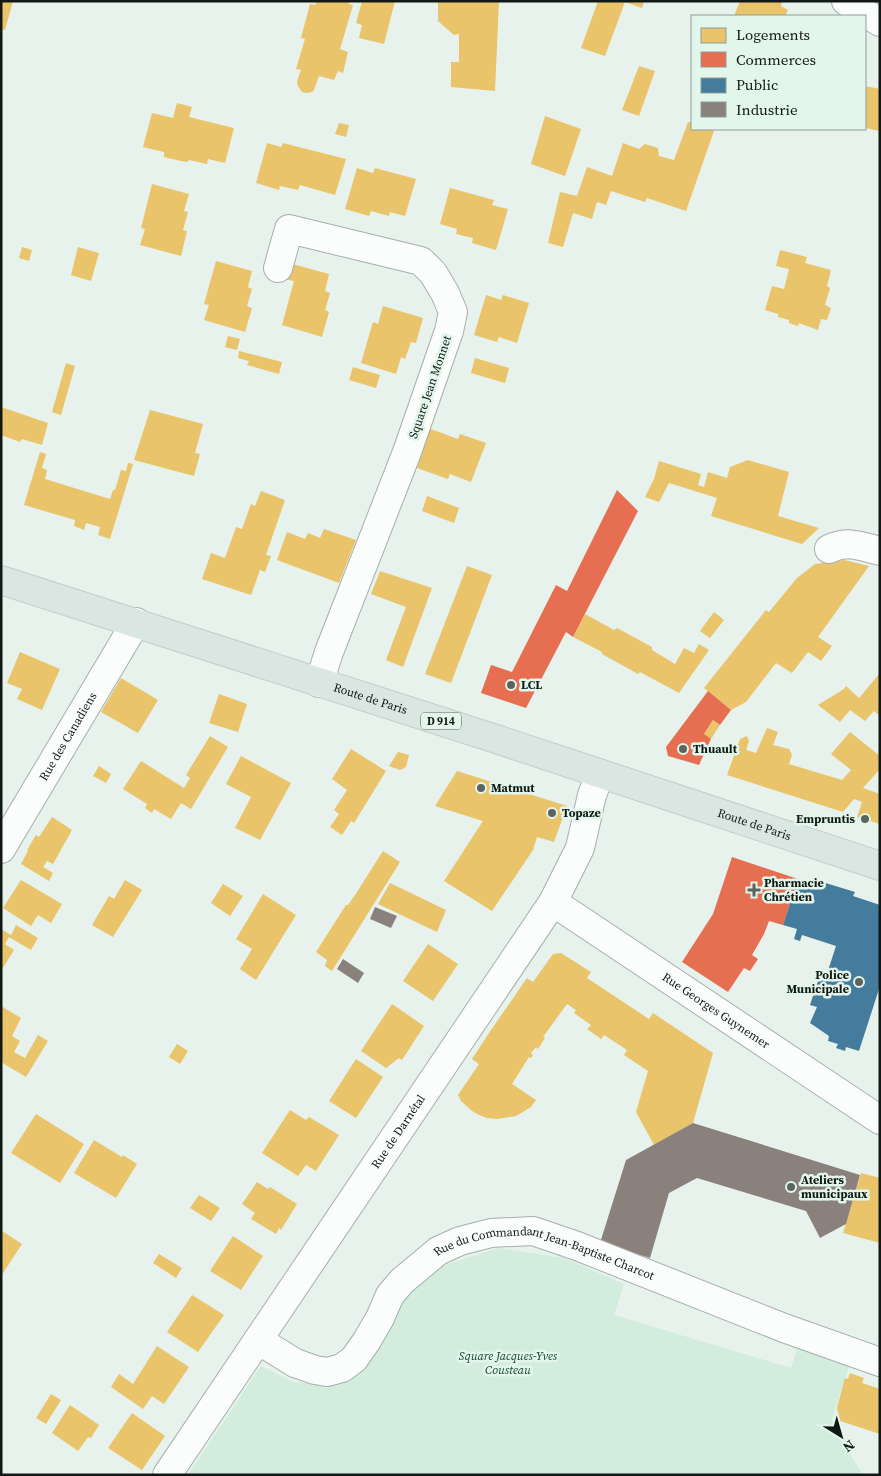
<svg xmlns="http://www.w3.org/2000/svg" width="881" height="1476" font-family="'Source Serif 4',serif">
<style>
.green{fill:#d2ecde}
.homes{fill:#e9c46a}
.shops{fill:#e76f51}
.public{fill:#457b9d}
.industry{fill:#8a817c}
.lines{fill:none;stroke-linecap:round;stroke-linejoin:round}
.street-casing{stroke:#a7afab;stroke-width:30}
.primary-casing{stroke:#c7ccc9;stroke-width:30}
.street{stroke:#fbfdfc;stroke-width:28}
.primary{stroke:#dae6e1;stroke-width:28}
.poi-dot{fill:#5c6460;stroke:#e3f6ec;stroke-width:2}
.labels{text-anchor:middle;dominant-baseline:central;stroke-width:5;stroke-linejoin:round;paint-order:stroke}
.shield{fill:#e3f6ec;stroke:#505b56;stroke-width:1}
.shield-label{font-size:11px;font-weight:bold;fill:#111815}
.street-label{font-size:12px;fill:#111815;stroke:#e3f6ec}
.poi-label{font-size:12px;font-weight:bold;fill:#111815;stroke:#e3f6ec;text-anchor:start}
.park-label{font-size:12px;font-style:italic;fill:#123f2d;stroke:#e3f6ec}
</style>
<rect width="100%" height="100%" fill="#e7f2ec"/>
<polygon class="green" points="498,1248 564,1258 624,1284 614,1315 791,1368 798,1346 850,1363 831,1423 863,1475 188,1475 261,1366 293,1382 326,1384 430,1270"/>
<g class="homes">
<polygon points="1,1 13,1 5,30 1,29"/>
<polygon points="317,1 349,1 349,4 353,5 340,49 348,52 343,73 338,71 334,80 319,76 314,90 312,92 306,93 302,92 298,86 297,81 301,70 296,69 305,39 301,38 310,4 315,5"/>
<polygon points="362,1 395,1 384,44 359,38 362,25 356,23"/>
<polygon points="438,1 499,1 495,91 451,87 451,62 459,62 459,34 454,35 438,21"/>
<polygon points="598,1 644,1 642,8 625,2 605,56 581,48"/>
<polygon points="740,1 782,1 781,6 788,10 785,16 734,16"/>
<polygon points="639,66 655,71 639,116 622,110"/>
<polygon points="865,86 880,89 880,131 865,128"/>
<polygon points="177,103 192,107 189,117 234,128 225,163 208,159 207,164 189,160 187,162 181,161 164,157 164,152 143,147 152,113 173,118"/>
<polygon points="545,116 581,129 565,176 531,164"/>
<polygon points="688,122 692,123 692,129 708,129 714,131 686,211 647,198 645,202 611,191 606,205 597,202 592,219 573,213 563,247 548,243 560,192 577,196 587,167 612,176 623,143 639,149 645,144 658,148 659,156 674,160"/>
<polygon points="339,123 349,125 346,137 335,134"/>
<polygon points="267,143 281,147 283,143 346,159 335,195 300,185 298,190 280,186 279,190 256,183"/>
<polygon points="357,168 373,173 375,168 416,179 405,216 390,212 389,216 371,211 369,216 345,209"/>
<polygon points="152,184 189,194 184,211 188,212 183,230 187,231 181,256 140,245 145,229 141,228"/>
<polygon points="450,188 494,200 492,205 508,209 496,250 472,243 473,238 456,234 457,229 440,224"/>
<polygon points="22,247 32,250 29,261 19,258"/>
<polygon points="78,247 99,253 91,281 71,275"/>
<polygon points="780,250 807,257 805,263 831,270 827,286 830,288 825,305 831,308 827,320 821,319 818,330 799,323 798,326 789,323 789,320 778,317 778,314 765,310 772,286 784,289 789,269 776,266"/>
<polygon points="216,261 252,271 248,287 252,289 247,306 252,308 245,332 204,320 209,305 204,304"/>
<polygon points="289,263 329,274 325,291 330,293 325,310 329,312 322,337 282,325 294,281 284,279"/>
<polygon points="486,295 501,300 503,295 529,303 517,343 499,337 497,342 474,335"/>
<polygon points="383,306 423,318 416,343 411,342 405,359 401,357 396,374 361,363 373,322 378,324"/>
<polygon points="228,336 240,339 237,350 225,347"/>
<polygon points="239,351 282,362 279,374 247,365 249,361 238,358"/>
<polygon points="475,358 509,368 505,383 471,373"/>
<polygon points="66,363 75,366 61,415 52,412"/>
<polygon points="353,367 380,375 376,388 349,380"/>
<polygon points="1,407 48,423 42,445 22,439 20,442 1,435"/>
<polygon points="150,410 203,424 195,453 200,454 194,476 134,460"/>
<polygon points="428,428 458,439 460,434 486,443 471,482 450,474 448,479 414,467"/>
<polygon points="40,452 46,454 42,468 47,470 45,479 110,499 113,490 115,490 121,470 126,471 128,463 133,464 110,539 98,535 100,527 86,523 84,530 74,526 75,520 24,505"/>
<polygon points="748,460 789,472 778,516 819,528 802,544 711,516 717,498 669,483 659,502 645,497 654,479 659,461 701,474 698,485 704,487 708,472 727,478 730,467"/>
<polygon points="261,491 285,500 266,555 271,556 265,572 260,570 251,595 202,579 211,553 225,558 236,527 242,529 251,504 255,506"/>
<polygon points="427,496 459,508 454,523 422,511"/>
<polygon points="324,529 356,540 339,583 277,560 287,532 305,539 308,533 320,538"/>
<polygon points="844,560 869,566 818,637 832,646 821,661 808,652 792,673 776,663 746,702 731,710 704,688 766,610 769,612 797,578 815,564"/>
<polygon points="467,566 492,575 451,683 425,674"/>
<polygon points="380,571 432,588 403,667 386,660 406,607 371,594"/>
<polygon points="714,612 724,620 710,638 700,631"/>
<polygon points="585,614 614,630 617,628 652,647 652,650 675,664 684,648 694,653 699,644 709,650 679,693 640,672 638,674 602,654 602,652 573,637"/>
<polygon points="20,652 60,669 42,710 17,699 22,689 7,683"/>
<polygon points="880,673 880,716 874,711 865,721 850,710 840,722 818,705 844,689 846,686 859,698"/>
<polygon points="121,678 158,700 138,733 101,712"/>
<polygon points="219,694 247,704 238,732 209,723"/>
<polygon points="713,720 720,725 711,739 704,734"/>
<polygon points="767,728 778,732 773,745 789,749 792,755 789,764 842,780 851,770 831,754 850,732 880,756 880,769 863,788 880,794 880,824 857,817 862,802 854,799 843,812 727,775 740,739 747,736 749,741 746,750 756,753"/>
<polygon points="210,736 228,747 191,809 181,803 171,819 154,809 152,813 145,808 147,804 123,789 141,761 184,788 190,778 186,775"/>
<polygon points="351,749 386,771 354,823 351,821 342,835 330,827 339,814 334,810 347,790 332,779"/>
<polygon points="398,752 409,755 406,767 400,770 389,766"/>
<polygon points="241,756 291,783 260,840 235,828 251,797 226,784"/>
<polygon points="99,766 111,774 106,783 93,776"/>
<polygon points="457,771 567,806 554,842 537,837 533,850 492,911 444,881 483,821 435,806"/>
<polygon points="52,817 72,830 53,864 47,861 43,867 53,873 49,881 21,864 28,851 27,850 36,835 39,837"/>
<polygon points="383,851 400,862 332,971 325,966 327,960 316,952 346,905 348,905 355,895"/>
<polygon points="21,880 62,904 51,923 38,915 31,926 3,908"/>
<polygon points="125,880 142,890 113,937 92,925 109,896 114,899"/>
<polygon points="390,883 446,910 437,932 378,904"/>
<polygon points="223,884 243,896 230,916 211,903"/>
<polygon points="263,894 296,915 256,980 240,969 252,949 236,939"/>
<polygon points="16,925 38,938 31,950 9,937 5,944 14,950 1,971 1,929 11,935"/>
<polygon points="428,944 458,964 433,1001 403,981"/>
<polygon points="561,953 591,972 587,978 649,1019 653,1013 713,1053 693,1123 654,1145 636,1112 648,1071 624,1055 627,1050 604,1035 601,1039 587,1029 591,1025 574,1013 576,1010 567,1004 543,1037 545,1038 538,1049 536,1047 531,1053 533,1055 531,1058 529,1057 512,1084 536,1100 531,1107 516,1116 497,1119 487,1118 479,1115 472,1111 461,1101 458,1095 479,1064 472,1059 491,1030 527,978 533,982 553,954"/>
<polygon points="392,1004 424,1026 402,1060 399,1058 386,1068 361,1051"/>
<polygon points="1,1006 21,1018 12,1036 20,1041 14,1052 25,1058 38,1035 48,1041 26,1077 1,1062"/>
<polygon points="177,1044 188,1051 180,1064 169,1057"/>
<polygon points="356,1059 383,1077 356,1118 329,1101"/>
<polygon points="290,1110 306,1120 309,1117 339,1135 316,1171 306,1165 298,1176 262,1153"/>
<polygon points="36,1114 84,1144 60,1183 11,1153"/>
<polygon points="94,1140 122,1157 123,1155 137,1164 116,1198 74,1173"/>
<polygon points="861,1173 880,1178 880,1243 843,1233"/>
<polygon points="257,1182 268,1189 270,1187 297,1204 281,1230 279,1228 276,1234 251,1219 255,1213 242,1204"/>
<polygon points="199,1195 220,1208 211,1221 190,1208"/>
<polygon points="2,1231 22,1244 1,1276 1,1232"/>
<polygon points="233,1236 263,1256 241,1290 210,1271"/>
<polygon points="159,1254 182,1268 176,1278 153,1263"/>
<polygon points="192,1295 224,1315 198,1352 167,1332"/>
<polygon points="157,1346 189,1367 164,1404 152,1396 143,1409 111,1387 119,1374 133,1384"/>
<polygon points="850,1373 864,1378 862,1383 880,1389 880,1434 834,1419 845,1378 848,1379"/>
<polygon points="51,1394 61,1400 46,1424 36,1418"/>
<polygon points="70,1405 99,1425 91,1438 88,1437 78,1451 52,1433"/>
<polygon points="132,1413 165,1436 142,1470 108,1448"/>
</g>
<g class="shops">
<polygon points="617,490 638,511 573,637 566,632 526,708 481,693 491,665 512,672 556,585 567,591"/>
<polygon points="708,691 731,710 720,725 713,720 704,734 711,739 699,765 668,756 666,747"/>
<polygon points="732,857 798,879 783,925 769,921 764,934 752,955 758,959 750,971 744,968 728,992 682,962 713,914"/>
</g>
<polygon class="public" points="798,879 818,885 819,881 855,892 853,896 880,905 880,986 859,1051 846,1047 845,1051 836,1048 838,1044 828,1041 829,1036 810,1023 817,1007 810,1005 819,978 825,980 836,946 802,935 800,941 794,939 797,929 783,925"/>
<g class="industry">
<polygon points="375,907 397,916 391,928 370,919"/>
<polygon points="343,959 364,973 358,983 337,969"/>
<polygon points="693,1123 860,1175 846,1224 820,1238 806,1211 697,1178 669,1193 650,1258 600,1243 626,1160"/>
</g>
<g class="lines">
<defs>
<g id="street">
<polyline points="846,1 880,22"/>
<polyline points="278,268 289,229 421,261 433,273 445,293 453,312 449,331 407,452 329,652 319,683"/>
<path d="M829,549C849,540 860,546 880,551"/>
<path id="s1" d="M1,849L136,622"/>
<path id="s2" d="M553,902L880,1120"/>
<path id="s3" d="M258,1340L295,1363L315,1370L327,1372L342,1368L354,1359L366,1342L380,1318L390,1295L402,1281L438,1251L460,1241L491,1233L533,1231L577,1246L784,1328L880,1362"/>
<path id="s4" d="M167,1475L553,902L580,848L592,795L600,774"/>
</g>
<g id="primary">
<path id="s5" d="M1,580L490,737L880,866"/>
</g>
</defs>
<use href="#street" class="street-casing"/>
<use href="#primary" class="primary-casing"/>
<use href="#street" class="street"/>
<use href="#primary" class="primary"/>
</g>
<g class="poi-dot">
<circle cx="511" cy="685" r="5"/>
<circle cx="683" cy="749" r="5"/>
<circle cx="481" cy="788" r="5"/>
<circle cx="552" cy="813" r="5"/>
<circle cx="865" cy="819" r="5"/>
<path d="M751.5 882.5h5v5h5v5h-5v5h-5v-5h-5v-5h5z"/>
<circle cx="859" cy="982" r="5"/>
<circle cx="791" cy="1187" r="5"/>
</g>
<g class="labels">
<rect class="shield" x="421" y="712.5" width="40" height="17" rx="4"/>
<g class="shield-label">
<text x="441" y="721">D 914</text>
</g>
<g class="street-label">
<text transform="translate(430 387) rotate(-71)">Square Jean Monnet</text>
<text stroke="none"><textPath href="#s5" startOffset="388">Route de Paris</textPath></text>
<text stroke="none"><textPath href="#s1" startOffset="131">Rue des Canadiens</textPath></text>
<text stroke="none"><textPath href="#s5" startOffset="792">Route de Paris</textPath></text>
<text stroke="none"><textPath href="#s2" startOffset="196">Rue Georges Guynemer</textPath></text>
<text stroke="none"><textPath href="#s4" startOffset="414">Rue de Darnétal</textPath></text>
<text stroke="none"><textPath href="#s3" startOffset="358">Rue du Commandant Jean-Baptiste Charcot</textPath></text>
</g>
<g class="poi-label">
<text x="521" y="685">LCL</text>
<text x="693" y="749">Thuault</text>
<text x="491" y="788">Matmut</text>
<text x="562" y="813">Topaze</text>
<text x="855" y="819" text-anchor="end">Empruntis</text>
<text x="764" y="883">Pharmacie<tspan x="764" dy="14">Chrétien</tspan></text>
<text x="849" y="975" text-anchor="end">Police<tspan x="849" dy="14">Municipale</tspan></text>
<text x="801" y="1180">Ateliers<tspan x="801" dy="14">municipaux</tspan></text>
</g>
<g class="park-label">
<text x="508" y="1356">Square Jacques-Yves<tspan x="508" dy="14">Cousteau</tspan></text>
</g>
</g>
<rect width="881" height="1476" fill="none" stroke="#111815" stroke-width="5"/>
<rect x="691" y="15" width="175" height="115" fill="#e3f6ec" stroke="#8f9d96"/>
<rect x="701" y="28" width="25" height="15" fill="#e9c46a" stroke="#8f9d96"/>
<text x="736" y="40" font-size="15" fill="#111815">Logements</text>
<rect x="701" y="52" width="25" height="15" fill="#e76f51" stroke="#8f9d96"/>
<text x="736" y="65" font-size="15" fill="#111815">Commerces</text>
<rect x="701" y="78" width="25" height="15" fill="#457b9d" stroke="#8f9d96"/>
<text x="736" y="90" font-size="15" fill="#111815">Public</text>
<rect x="701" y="102" width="25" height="15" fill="#8a817c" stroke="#8f9d96"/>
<text x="736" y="115" font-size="15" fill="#111815">Industrie</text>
<g transform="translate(841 1436) rotate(143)" stroke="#e3f6ec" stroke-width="4" paint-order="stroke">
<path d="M0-4L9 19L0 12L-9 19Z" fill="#111815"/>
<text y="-8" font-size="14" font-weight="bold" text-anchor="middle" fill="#111815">N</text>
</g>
</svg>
